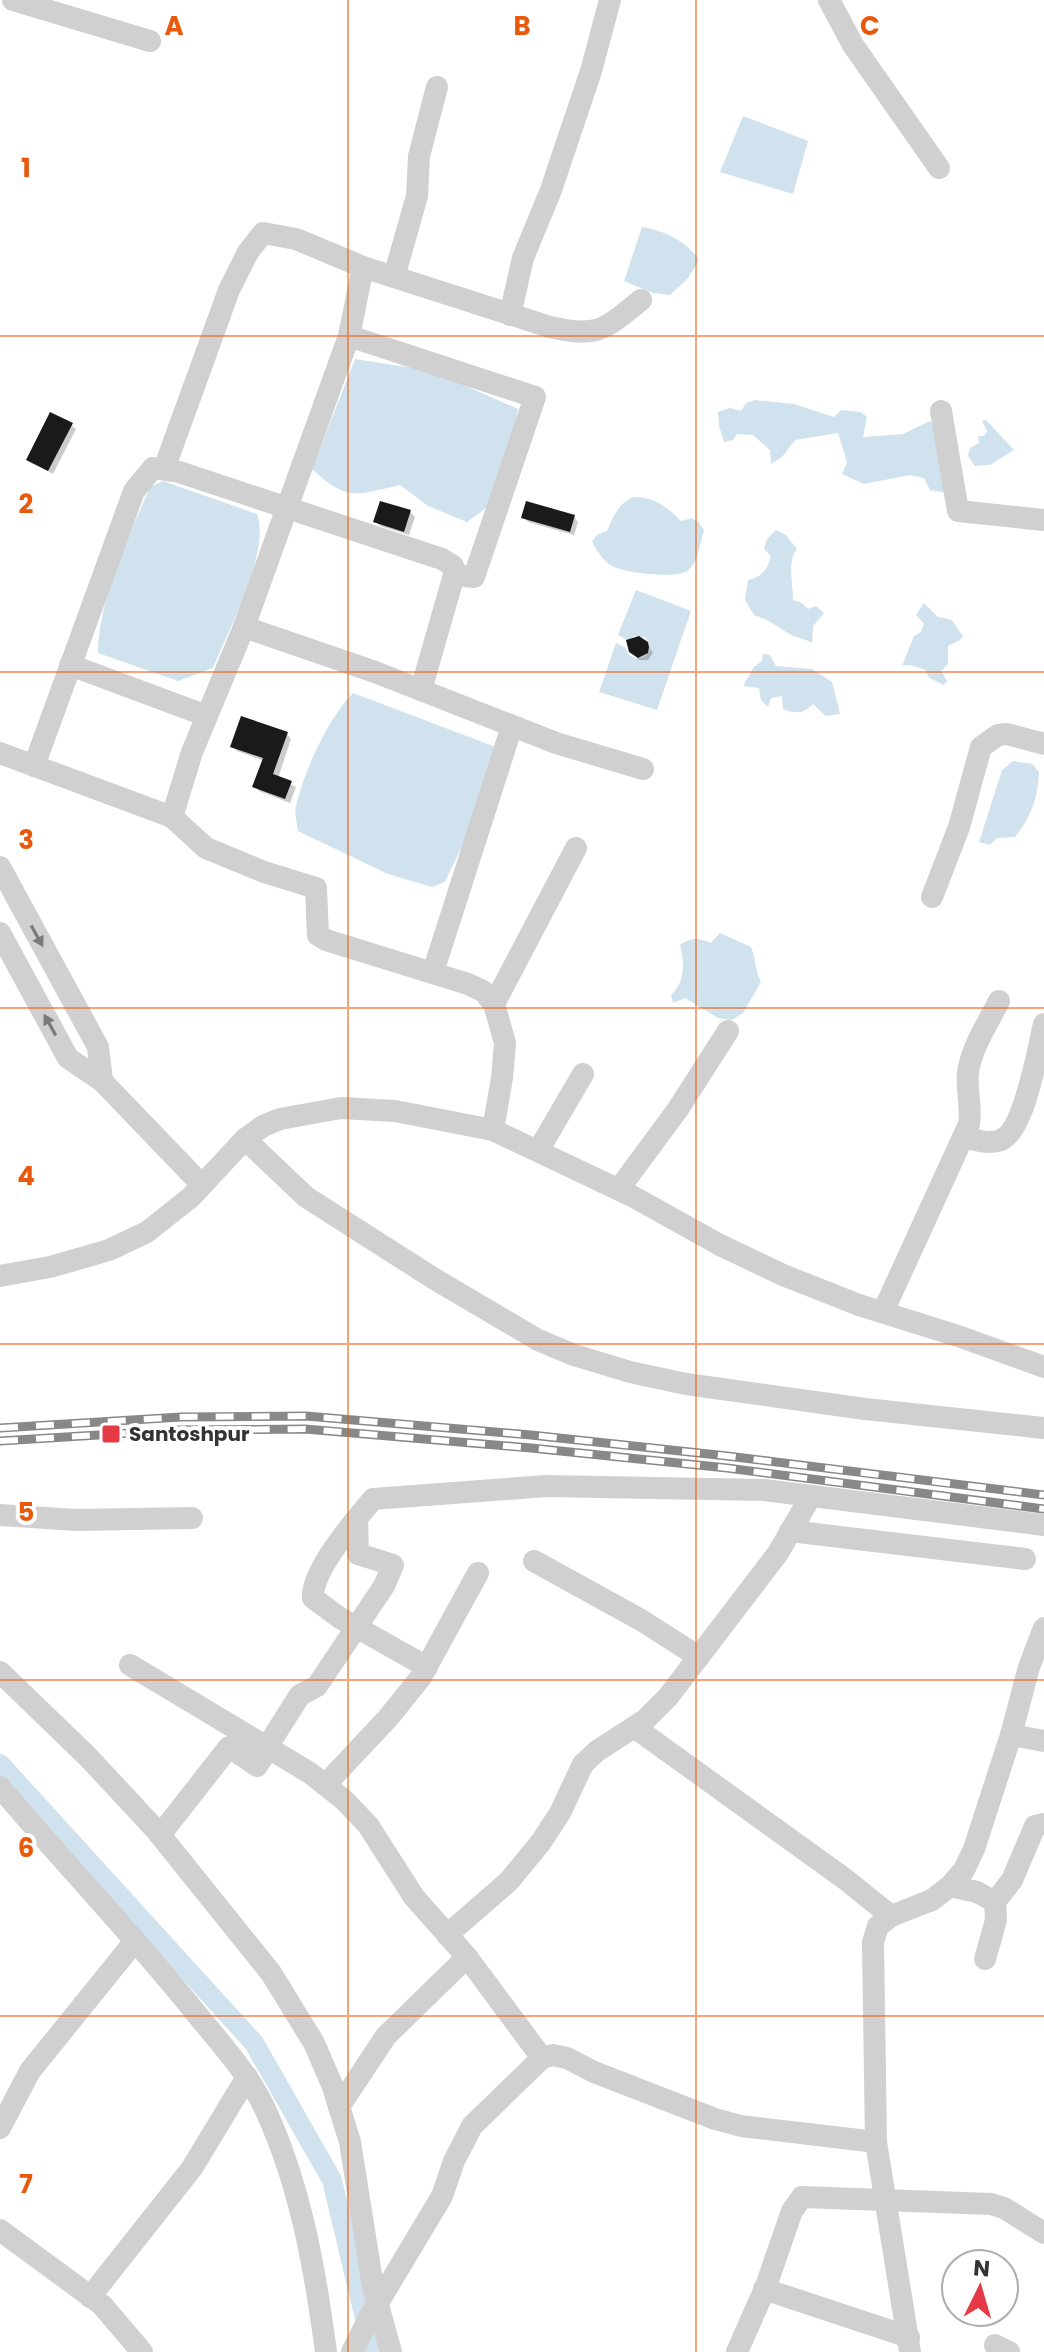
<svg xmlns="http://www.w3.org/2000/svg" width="1044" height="2352" font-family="Poppins,sans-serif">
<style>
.water{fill:#cfe2ee}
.shadow{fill:#0003}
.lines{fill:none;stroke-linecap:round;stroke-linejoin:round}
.canal{stroke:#cfe2ee;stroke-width:20}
.building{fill:#1a1a1a}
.minor{stroke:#d0d0d0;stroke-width:22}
.rail-casing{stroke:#888;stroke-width:9}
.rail{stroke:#fff;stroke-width:6;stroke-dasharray:18;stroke-linecap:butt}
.oneway{fill:#7a7a7a}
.grid{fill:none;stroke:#e8590c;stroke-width:2;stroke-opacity:0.55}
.poi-dot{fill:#e63946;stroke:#fff;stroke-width:3}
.labels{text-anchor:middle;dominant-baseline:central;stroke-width:8;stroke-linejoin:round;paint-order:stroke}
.poi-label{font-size:20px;font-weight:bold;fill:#333;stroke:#fff;text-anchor:start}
.grid-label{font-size:26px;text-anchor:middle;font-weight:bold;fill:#e8590c;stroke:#fff;stroke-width:8;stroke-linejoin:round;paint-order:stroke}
</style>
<rect width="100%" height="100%" fill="#fff"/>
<g class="water">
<polygon points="743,116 808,141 793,194 720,172"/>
<path d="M642,227C665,231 685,240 699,260L688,278L670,295L653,293L624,281Z"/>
<path d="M355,359L432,371L518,409L515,427L490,505L467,522L428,506L400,485C356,495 347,502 312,469Z"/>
<polygon points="755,400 794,404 834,417 841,410 861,412 867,417 863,437 903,434 930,421 943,435 958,495 930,490 924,478 910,475 864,484 842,474 847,462 838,433 795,440 782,457 771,464 770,450 753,435 737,434 733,440 724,442 719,426 718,412 730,408 741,411 746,403"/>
<polygon points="986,420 1014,450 990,465 975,466 968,456 970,448 979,443 978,436 984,436 987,431 982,421"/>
<path d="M163,481L257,514C271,551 228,631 213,668L178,681L98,653C99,597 129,537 150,487Z"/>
<path d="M634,497C655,497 667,507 681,521L692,518L698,522L704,530C700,542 698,564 687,571C677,579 624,573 612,566C602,560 597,551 592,541L598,534L607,531C613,517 619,502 634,497Z"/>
<path d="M776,530L786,535L797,549C787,561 793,584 793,600L802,603L808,609L816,606L824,613L813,626L812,643C804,638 796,638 788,633C774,625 772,621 754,615L745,600L748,580C762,577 767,570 771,556L764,549L767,539Z"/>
<path d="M636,590L691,611L657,710L599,692L616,643L626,648L628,654C636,661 644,660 650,651L648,641L644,637L634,636L629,641L618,635Z"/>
<path d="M924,603L938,617C957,619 952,623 963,636L960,640L948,646V664L941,671L947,681L944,685L929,678L926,670L910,665L902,666L914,636L921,632L924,624L916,615Z"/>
<path d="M763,654L770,655L776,666L812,669L832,682L840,714L826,716L813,704C803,714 796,714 783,709L782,696L771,698L768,707L761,700L759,688L743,686L754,667L762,661Z"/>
<path d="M353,693L493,746L498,754L485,797L445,882L432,887L388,874L298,831C297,823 294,813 296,806C304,772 328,718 353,693Z"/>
<path d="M1013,761L1032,764L1039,772C1038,798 1031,817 1015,837L997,838L990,845L979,842L1002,770Z"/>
<path d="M720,933L751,947C756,959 755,971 761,982L743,1013L732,1020L718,1018L685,998L673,1003L671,995C685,983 685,961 680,945C692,937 698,938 711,943Z"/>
</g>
<g class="shadow">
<polygon points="71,425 76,429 53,474 28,460"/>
<polygon points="410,512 415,517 409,535 380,526 376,521"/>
<polygon points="523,517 574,517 578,522 574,535 528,522"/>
<polygon points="648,645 653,653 648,660 639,660 634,655"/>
<polygon points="287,734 291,739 278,778 296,787 290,803 259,791 255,786 264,761 237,751 232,746"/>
</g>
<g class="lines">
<polyline class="canal" points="0,1764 254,2043 332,2180 373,2352"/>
</g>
<g class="building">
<polygon points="50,412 73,423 48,471 26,460"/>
<polygon points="380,501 411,510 404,532 373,522"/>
<polygon points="526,501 575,515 570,532 521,518"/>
<polygon points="639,636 648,642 649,647 648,653 638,658 629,652 626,640"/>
<polygon points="241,716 288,732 273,774 292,781 285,799 252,787 263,758 230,747"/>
</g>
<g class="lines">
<g class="minor">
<polyline points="13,0 150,41"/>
<polyline points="829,0 853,45 939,168"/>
<polyline points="394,277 417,196 419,156 437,87"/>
<polyline points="510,315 523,258 551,190 591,71 610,0"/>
<polyline points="349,336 535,397 474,577 454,575"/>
<polyline points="941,411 958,511 1044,520"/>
<path d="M164,469L229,290L248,252L263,233L296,239L363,267L550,327C598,338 604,330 641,300"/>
<polyline points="244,627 375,672 556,743 643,769"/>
<polyline points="70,665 207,716"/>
<polyline points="0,753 172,817 206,848 264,872 316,888 318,935 326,940 468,984 483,991 494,1004 505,1043 502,1078 493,1130"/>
<polyline points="34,766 134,491 153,468 179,472 442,559 453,566 454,575 421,690"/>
<polyline points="172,817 192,752 244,627 349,336 363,267"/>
<polyline points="0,867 98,1047 102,1081"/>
<polyline points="932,897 959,827 981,747 998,735 1007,734 1044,744"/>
<polyline points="0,933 68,1058 102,1081 201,1184"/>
<polyline points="433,972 512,726"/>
<polyline points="494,1004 576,848"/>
<path d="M964,1137C976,1140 989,1145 1001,1140C1025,1130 1038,1048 1044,1024"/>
<polyline points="245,1139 306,1197 433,1278 538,1340 574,1355 630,1372 686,1384 865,1409 1044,1428"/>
<polyline points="538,1151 583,1074"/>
<polyline points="619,1189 678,1109 728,1031"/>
<polyline points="0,1276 50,1267 109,1250 147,1232 191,1197 245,1139 263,1126 280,1119 341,1108 395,1111 493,1130 632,1196 720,1245 783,1275 859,1305 958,1336 1044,1367"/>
<path d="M883,1312L969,1124C972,1107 966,1090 968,1073C971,1048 988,1023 999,1001"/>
<polyline points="0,1515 76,1520 192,1518"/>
<polyline points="790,1531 1025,1559"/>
<polyline points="534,1561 641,1620 699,1657"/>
<polyline points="130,1665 310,1773 344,1800 368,1825 414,1897 467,1957 542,2058"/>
<path d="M427,1667L340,1618L313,1598C311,1571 356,1519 373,1499L546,1486L764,1490L1044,1525"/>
<polyline points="0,1672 88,1757 156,1830 271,1973 314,2043 333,2087 350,2142 373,2287 391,2352"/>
<polyline points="634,1727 845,1879 891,1916"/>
<polyline points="1011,1735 1044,1741"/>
<polyline points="267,1747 300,1695 317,1686 384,1586 393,1565 358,1554 357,1518"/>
<polyline points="325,1785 388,1718 421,1677 478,1573"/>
<path d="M0,1787C64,1863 133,1935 195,2012C220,2043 249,2074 266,2111C301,2188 315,2269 326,2352"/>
<polyline points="160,1835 229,1747 257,1766 269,1748"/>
<polyline points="950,1886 977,1892 995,1902 996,1920 985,1959"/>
<polyline points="995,1902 1012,1880 1035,1826 1044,1824"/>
<polyline points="447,1935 509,1881 541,1842 560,1813 583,1764 597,1751 645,1720 668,1697 778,1553 811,1496"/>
<polyline points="339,2107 386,2036 467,1957"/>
<polyline points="0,2128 30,2071 135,1941"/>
<polyline points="0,2230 102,2305 142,2352"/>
<polyline points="764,2289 909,2337"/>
<polyline points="90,2297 192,2168 247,2077"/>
<polyline points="995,2345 1009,2352"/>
<polyline points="352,2352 369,2318 442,2196 454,2161 472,2126 542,2058 553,2055 567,2058 594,2072 715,2119 741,2126 876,2142"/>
<polyline points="737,2352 766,2286 792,2211 802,2197 991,2204 1004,2208 1044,2233"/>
<polyline points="910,2352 876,2142 873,1942 878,1926 891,1916 932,1900 950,1886 964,1870 974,1849 1011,1735 1029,1667 1044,1628"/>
</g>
<defs>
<g id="rail">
<polyline points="0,1428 181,1417 306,1416 531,1435 727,1456 1044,1495"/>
<polyline points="0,1441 180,1430 305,1429 531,1448 727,1468 1044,1509"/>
</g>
</defs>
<use href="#rail" class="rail-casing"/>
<use href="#rail" class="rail"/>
</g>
<defs><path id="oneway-solid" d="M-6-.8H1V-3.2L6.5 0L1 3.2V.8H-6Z" transform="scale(2)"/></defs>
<g class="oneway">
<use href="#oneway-solid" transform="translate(37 936) rotate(61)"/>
<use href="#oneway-solid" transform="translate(50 1025) rotate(-119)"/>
</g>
<path class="grid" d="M348,0V2352M696,0V2352M0,336H1044M0,672H1044M0,1008H1044M0,1344H1044M0,1680H1044M0,2016H1044"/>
<rect class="poi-dot" x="101" y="1424" width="20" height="20" rx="4"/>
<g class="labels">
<g class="poi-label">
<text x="129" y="1434">Santoshpur</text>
</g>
</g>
<g class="grid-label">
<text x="174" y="35">A</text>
<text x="522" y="35">B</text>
<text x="870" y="35">C</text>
<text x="26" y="177">1</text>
<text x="26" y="513">2</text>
<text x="26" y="849">3</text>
<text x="26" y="1185">4</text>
<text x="26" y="1521">5</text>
<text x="26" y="1857">6</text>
<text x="26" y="2193">7</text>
</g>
<g transform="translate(980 2288) rotate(5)"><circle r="38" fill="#ffffff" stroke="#adadad" stroke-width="2"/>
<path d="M0-6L14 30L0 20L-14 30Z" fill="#e63946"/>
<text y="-12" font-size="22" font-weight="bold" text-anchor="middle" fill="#333333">N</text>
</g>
</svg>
